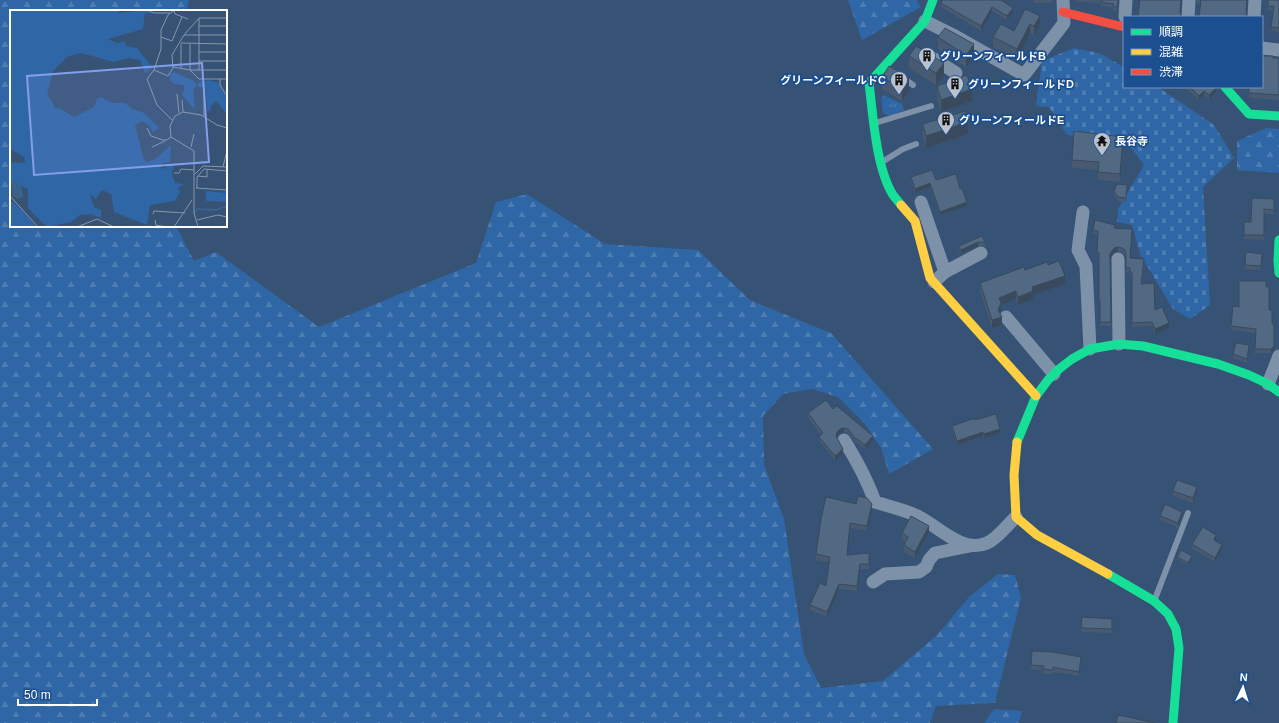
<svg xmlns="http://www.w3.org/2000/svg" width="1279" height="723" font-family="Arial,'Noto Sans JP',sans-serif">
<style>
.forest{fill:url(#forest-firs)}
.cemetery{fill:url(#cemetery-stones)}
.park{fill:url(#park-tufts)}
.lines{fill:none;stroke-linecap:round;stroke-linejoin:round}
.lane{stroke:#7d92a8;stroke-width:6}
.street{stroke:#7d92a8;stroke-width:13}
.fast{stroke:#16e098;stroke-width:9}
.slow{stroke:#ffcf43;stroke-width:9}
.jam{stroke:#f24e42;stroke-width:9}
.wall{fill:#475a72}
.shaded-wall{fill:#394a5c}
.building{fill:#526984;stroke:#394a5c}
.labels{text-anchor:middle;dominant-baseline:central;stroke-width:3.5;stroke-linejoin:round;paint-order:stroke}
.poi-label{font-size:11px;font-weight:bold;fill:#fff;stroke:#1b4f8f;text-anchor:start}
.inset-river{fill:none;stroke:#3b618d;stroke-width:2}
.inset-road{fill:none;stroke:#8697ac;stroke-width:1}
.view{fill:#839eea;fill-opacity:0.15;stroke:#839eea;stroke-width:2}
.inset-edge{fill:none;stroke:#fff;stroke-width:2}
</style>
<defs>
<pattern id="forest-firs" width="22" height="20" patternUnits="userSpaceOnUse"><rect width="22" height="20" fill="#2f66a5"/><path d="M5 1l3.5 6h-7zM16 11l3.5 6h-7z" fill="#4e7db2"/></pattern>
<pattern id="cemetery-stones" width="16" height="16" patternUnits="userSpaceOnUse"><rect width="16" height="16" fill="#2f66a5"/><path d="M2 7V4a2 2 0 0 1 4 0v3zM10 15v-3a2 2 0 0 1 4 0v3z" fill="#4e7db2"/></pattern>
<pattern id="park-tufts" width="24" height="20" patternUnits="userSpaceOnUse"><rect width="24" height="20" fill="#2f66a5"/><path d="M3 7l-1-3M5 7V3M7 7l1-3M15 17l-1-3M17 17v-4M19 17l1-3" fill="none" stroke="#4e7db2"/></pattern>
</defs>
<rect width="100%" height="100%" fill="#365274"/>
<g class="forest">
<polygon points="0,0 189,0 186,11 11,11 11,226 176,226 194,261 216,252 319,327 476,263 496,202 527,194 605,244 698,250 750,300 831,333 933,449 889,474 881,448 865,424 838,397 812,389 783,394 763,416 764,464 784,519 804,654 821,688 883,681 937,635 969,597 998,574 1015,575 1021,598 995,703 936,706 930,723 0,723"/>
<polygon points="848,0 916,0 921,7 862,40"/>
<polygon points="1266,128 1279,129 1279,173 1237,170 1237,141"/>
<polygon points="994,709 1022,711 1019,723 984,723"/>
</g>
<polygon class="cemetery" points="1074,48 1099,53 1124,67 1124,87 1158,87 1214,125 1234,158 1203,187 1210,305 1190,319 1173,309 1140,254 1132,225 1117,222 1118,209 1144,165 1128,144 1067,135 1049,107 1036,106 1042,61"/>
<polygon class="park" points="884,95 902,104 904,110 890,116 883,113 881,98"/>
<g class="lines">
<g class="lane">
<polyline points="903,78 913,85"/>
<polyline points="875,123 931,106"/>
<polyline points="882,162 903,149 916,144"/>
<polyline points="1155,599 1188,513"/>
</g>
<g class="street">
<polyline points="1125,17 1126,0"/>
<polyline points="1188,17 1189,0"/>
<polyline points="1254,17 1255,0"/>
<polyline points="925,21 953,35 1024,75 1064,23 1063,0"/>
<polyline points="1262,48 1279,50"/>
<polyline points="929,56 956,73"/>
<polyline points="921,202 945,272 934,282"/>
<polyline points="1083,212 1078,250 1086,266 1090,349"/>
<polyline points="1118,259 1119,344"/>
<polyline points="945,272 981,253"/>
<polyline points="1006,317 1054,374"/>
<polyline points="1268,384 1279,356"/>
<path d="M844,440C857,461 867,479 875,502C888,506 901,509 913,514C935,522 961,555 987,543C997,539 1008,524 1016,517"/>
<polyline points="873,582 885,574 919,572 926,567 929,560 935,553 970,546"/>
</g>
<g class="fast">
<polyline points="1225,87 1249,114 1279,116"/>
<path d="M901,205C899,202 895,198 893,195C876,168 873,115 869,83L925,21L933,0"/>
<polyline points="1279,240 1278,261 1279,273"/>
<polyline points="1017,442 1036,396 1048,380 1059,369 1072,359 1090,349 1119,344 1143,346 1218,364 1249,375 1268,384 1279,392"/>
<polyline points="1108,574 1154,601 1168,614 1176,629 1179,648 1173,723"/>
</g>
<g class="slow">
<polyline points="901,205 915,221 930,278 1036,396"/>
<polyline points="1017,442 1014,475 1016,517 1037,535 1108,574"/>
</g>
<polyline class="jam" points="1063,12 1124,27"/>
</g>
<g class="wall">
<polygon points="1001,0 1013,12 1007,20 992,11 981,31 941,7 941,3"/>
<rect x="1034" y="0" width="18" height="3"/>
<polygon points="1076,0 1118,0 1117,11 1113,11 1113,8 1101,6 1101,3 1076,2"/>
<polygon points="1196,0 1247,0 1201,4 1197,3"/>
<polygon points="1268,0 1279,0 1279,32 1271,31 1273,11 1268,10"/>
<polygon points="1025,9 1040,26 1034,35 1030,33 1017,59 993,47 993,37 1014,31"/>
<polygon points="938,37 974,56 966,67 938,49"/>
<polygon points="909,56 944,75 936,85 909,68"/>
<polygon points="1273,58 1279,58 1279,100 1249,98 1249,87"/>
<polygon points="882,77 909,90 902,101 882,89"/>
<polygon points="937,86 972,101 941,112 937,98"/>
<polygon points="1185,87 1216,87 1216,92 1209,99 1204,95 1199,100"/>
<polygon points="923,124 968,134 926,148 923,136"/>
<polygon points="1123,145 1120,182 1098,180 1098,170 1072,168 1072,160"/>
<polygon points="911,177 936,180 960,189 967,206 940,215 930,187 915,193 911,181"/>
<polygon points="1127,189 1126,202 1118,201 1114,195 1114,191"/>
<polygon points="1274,199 1274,214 1264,214 1264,240 1244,239 1244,222 1251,222"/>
<polygon points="1115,228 1132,233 1130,258 1144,263 1142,284 1155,310 1169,328 1155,334 1152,326 1132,327 1132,276 1130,276 1130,272 1126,272 1126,259 1125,255 1122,252 1118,251 1114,252 1110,259 1111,326 1100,326 1100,304 1099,304 1099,258 1097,257 1098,235 1093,234 1093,230"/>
<polygon points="982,236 985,242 985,246 978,246 961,254 959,250 959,246"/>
<polygon points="1262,258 1261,270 1245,269 1245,265"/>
<polygon points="1048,265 1065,284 1033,295 1033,299 1018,305 1016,299 1001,305 1000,313 1002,325 992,328 980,291 980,283 1025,270"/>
<polygon points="1266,287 1269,310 1272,324 1274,350 1271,353 1255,353 1255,333 1231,330 1231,326 1239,307"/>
<polygon points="1249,350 1247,363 1233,358 1233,354"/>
<polygon points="833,409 873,440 865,449 856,442 855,443 848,433 844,432 840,433 837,436 837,438 843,454 835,460 819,441 819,437 821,435 808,418 808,413"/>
<polygon points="975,420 1000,433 984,438 983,436 957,445 952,430 952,426"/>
<polygon points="1173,491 1197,491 1193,503 1173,496"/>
<polygon points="856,504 872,509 867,531 850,528 847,555 869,564 869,569 860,569 857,591 839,589 827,617 810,610 810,605 826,586 830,562 816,560 816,554"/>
<polygon points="1160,516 1182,516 1178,528 1160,520"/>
<polygon points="929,532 915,558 904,552 904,545 906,542 902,540 902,533"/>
<polygon points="1216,539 1215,541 1222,549 1215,562 1192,549 1192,544"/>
<polygon points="1177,557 1192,558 1188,565 1177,559"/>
<polygon points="1082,617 1112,619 1112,633 1081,632"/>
<polygon points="1032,651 1081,661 1079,676 1053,672 1053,674 1043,674 1043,670 1031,670"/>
</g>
<g class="shaded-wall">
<polygon points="992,7 992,11 981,31 981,26"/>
<polygon points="1013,8 1013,12 1007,20 1007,16"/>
<polygon points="1040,16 1040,26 1034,35 1034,26"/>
<polygon points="1030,24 1030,33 1017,59 1017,49"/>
<polygon points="974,44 974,56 966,67 966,55"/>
<polygon points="944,63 944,75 936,85 936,73"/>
<polygon points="909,77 909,90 902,101 902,89"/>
<polygon points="1216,88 1216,92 1209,99 1209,95"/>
<polygon points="972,89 972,101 941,112 941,100"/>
<polygon points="1204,91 1204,95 1199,100 1199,96"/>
<polygon points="968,122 968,134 926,148 926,136"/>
<polygon points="1123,137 1123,145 1120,182 1120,174"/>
<polygon points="930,183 930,187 915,193 915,189"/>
<polygon points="967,202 967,206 940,215 940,212"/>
<polygon points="978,242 978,246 961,254 961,250"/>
<polygon points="1118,247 1118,251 1114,252 1110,259 1110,254 1114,248"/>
<polygon points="1065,276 1065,284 1033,295 1033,299 1018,305 1018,297 1032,287"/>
<polygon points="1016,291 1016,299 1001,305 1001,311 998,318 999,298"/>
<polygon points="1002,317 1002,325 992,328 992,320"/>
<polygon points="1169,323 1169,328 1155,334 1155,329"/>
<polygon points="1249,345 1249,350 1247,363 1247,359"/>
<polygon points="1274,346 1274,350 1271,353 1271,349"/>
<polygon points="844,428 844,432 840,433 837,436 836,441 836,436 837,432 840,429"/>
<polygon points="1000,429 1000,433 984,438 984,434"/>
<polygon points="983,432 983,436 957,445 957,441"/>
<polygon points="873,436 873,440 865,449 865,445"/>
<polygon points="843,449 843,454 835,460 835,456"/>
<polygon points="1197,487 1197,491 1193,503 1193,498"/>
<polygon points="872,504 872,509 867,531 867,526"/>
<polygon points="1182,512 1182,516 1178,528 1178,523"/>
<polygon points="850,523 850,528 847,560 847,555"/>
<polygon points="929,526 929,532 915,558 915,552"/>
<polygon points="1216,535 1216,539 1214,544 1214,540"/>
<polygon points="1222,545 1222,549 1215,562 1215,558"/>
<polygon points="1192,556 1192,558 1188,565 1188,563"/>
<polygon points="860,564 860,569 857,591 857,586"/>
<polygon points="839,584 839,589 827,617 827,612"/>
<polygon points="1081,657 1081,661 1079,676 1079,672"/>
</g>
<g class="building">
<polygon points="942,0 1001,0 1013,8 1007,16 992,7 981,26 941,3"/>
<polygon points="1101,0 1118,0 1117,7 1113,7 1114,4 1101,2"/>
<polygon points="1140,0 1181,0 1180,12 1182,17 1144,17 1138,16"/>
<polygon points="1201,0 1247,0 1246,12 1247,17 1199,17"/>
<polygon points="1268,0 1279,0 1279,28 1271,27 1274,6 1268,6"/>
<polygon points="1025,9 1040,16 1034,26 1030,24 1017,49 993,37 1001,24 1014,31"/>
<polygon points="945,28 974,44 966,55 938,37"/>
<polygon points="916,46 944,63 936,73 909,56"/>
<polygon points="1262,56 1273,56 1273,58 1279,58 1279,95 1249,93 1249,87 1262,87"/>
<polygon points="889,66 909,77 902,89 882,77"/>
<polygon points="967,75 972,89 941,100 937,86"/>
<polygon points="1190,87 1216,87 1216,88 1209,95 1204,91 1199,96"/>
<polygon points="965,111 968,122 926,136 923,124"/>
<polygon points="1074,131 1123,137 1120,174 1098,172 1099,162 1072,160"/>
<polygon points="932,170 936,180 956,174 960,189 962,188 967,202 940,212 930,183 915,189 911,177"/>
<polygon points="1117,184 1127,185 1126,198 1118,197 1114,191"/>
<polygon points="1252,198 1274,199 1274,210 1264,209 1264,235 1244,235 1244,222 1251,222"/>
<polygon points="1095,220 1115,225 1114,228 1132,229 1130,258 1144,259 1141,284 1154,283 1155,310 1162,307 1169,323 1155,329 1152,322 1132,323 1132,272 1130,272 1130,268 1126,268 1126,254 1125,250 1122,248 1118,247 1114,248 1110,254 1111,322 1100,322 1100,300 1099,300 1099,253 1097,253 1098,231 1093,230"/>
<polygon points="982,236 985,242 978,242 961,250 959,246"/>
<polygon points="1246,252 1262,254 1261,266 1245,265"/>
<polygon points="1059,261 1065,276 1032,287 1033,291 1018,297 1016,291 999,298 1001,303 998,310 1002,317 992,320 980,283 1024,267 1025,270 1047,262 1048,265"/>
<polygon points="1239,281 1266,281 1266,287 1269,287 1269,310 1272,310 1272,324 1274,324 1274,346 1271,349 1255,349 1256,329 1231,326 1233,306 1239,307"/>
<polygon points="1236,343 1249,345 1247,359 1233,354"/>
<polygon points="826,400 833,409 837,406 873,436 865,445 856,438 855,439 848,429 844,428 840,429 837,432 836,436 843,449 835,456 819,437 823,433 808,413"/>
<polygon points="996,414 1000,429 984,434 983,432 957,441 952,426 975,418 975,420"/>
<polygon points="1177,480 1197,487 1193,498 1173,491"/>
<polygon points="858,496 867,498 872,504 867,526 850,523 847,555 869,553 869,564 860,564 857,586 839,584 827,612 810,605 820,583 826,586 830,557 816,554 821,519 826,497 856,504"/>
<polygon points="1165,504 1182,512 1178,523 1160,516"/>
<polygon points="911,516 929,526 915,552 904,545 908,537 902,533"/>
<polygon points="1203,527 1216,535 1214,540 1222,545 1215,558 1192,544"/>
<polygon points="1181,550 1192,556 1188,563 1177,557"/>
<polygon points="1082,617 1112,619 1112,629 1081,628"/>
<polygon points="1032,651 1052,652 1081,657 1079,672 1053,667 1053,670 1043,669 1044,666 1031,665"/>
<polygon points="1118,715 1155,723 1116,723"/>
</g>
<defs>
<symbol id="building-pin" viewBox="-11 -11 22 30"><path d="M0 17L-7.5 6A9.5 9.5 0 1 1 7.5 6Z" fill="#b9c2ce" stroke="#1b4f8f"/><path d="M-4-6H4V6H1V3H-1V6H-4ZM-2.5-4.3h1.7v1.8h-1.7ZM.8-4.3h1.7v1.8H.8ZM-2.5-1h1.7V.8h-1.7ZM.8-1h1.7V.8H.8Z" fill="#111"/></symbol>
<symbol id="temple-pin" viewBox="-11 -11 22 30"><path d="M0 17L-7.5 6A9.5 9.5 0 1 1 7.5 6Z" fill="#b9c2ce" stroke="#1b4f8f"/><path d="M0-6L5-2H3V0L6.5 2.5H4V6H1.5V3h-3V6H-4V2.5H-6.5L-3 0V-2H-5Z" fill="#111"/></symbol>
</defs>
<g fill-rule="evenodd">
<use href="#building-pin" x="917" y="46" width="20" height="27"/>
<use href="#building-pin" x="889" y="70" width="20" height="27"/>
<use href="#building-pin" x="945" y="74" width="20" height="27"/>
<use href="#building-pin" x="936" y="110" width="20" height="27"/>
<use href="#temple-pin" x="1092" y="131" width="20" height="27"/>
</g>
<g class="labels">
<g class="poi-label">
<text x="940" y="56">グリーンフィールドB</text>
<text x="886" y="80" text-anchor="end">グリーンフィールドC</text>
<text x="968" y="84">グリーンフィールドD</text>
<text x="959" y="120">グリーンフィールドE</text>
<text x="1115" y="141">長谷寺</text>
</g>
</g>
<g transform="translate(10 10)">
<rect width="217" height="217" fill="#365274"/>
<path d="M196,181L217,183V192L196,191Z" fill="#2f66a5"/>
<path d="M0,0H108L109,3L136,0L145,4L135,3L133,19L98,29L107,33L115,31L116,36L127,38L143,58L135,63L130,50L119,48L104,52L71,43L57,47L43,61L37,84L46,99L49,98L64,107L84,97L87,89L91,87L102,93H115L122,99L134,103L149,118L143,122L139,115L132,111L125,115L133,147L136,152L144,150L161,135L160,152L152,153L151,158L153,159L164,153L162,164L165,173L174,174L168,178L170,182L165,191L140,195L137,215L104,202L101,184L92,180L86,189L80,184L84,197L91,200V208L81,204L70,205L61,212L37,217L18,198V179L0,171V152L15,153L14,147L0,139ZM199,70L209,73L217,87V104L206,91L201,96L200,102L197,100L195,77H188V73ZM0,190L12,200L26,217H0Z" fill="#2f66a5"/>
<path d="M164,62L184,71L187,75L183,80L185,96L183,98L172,85L175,77L173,75L164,74L160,70V64Z" fill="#2f66a5"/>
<path d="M1,172H6L12,178L13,187L8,189L3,187Z" fill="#3b618d"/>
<path class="inset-river" d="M185,203L187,199L206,200L217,196"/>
<path class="inset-road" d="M138,0L144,3H160M164,1L165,4L178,9M189,16H217M174,25H217M151,27L162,31L172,7M171,33L217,34M180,34V60L189,69H217M189,42H217M189,51H217M163,57L180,60H217M171,58V34M144,60L158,66L163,58L162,45L174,25L189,8H217M189,60V8M210,69V75L217,86M167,84L169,103M172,90L173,102M194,106V83M162,110L147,95L137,69L144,60L151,39V20L158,5L165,0M137,118L141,126L153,130H157L161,127M142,137L155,131M181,137L184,124M213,157L217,141M164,163H169L171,159L184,160M185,164L193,156L217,157M188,166L197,167V160M186,178L217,180M187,178V167L194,159L217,161M0,186L28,217M143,204L144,201L175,203M145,210L146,215L157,217M187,210L208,205L217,207M67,217L87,209L104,217M164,217L182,190M188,217L184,203V141L161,127L160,116L165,106L173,102L191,105L207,115L217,118"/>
<path class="view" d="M192,53L199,152L24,165L17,66Z"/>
<rect width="217" height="217" class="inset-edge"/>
</g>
<rect x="1123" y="16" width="140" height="72" fill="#1b4f8f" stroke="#7695bc"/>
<rect x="1131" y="29" width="20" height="6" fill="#16e098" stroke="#7695bc"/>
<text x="1159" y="36" font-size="12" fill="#ffffff">順調</text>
<rect x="1131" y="49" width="20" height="6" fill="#ffcf43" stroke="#7695bc"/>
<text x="1159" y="56" font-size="12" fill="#ffffff">混雑</text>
<rect x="1131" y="69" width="20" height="6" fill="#f24e42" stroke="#7695bc"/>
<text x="1159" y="76" font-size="12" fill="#ffffff">渋滞</text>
<g transform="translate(1243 687) rotate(4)" stroke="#1b4f8f" stroke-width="3" paint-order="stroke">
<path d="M0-3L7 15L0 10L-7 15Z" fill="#ffffff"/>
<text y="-6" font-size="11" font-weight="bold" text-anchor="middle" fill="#ffffff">N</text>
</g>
<path d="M18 699v6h79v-6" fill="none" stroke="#ffffff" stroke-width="2"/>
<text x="24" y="699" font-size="12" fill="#ffffff" stroke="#1b4f8f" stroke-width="3" paint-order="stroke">50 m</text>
</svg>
